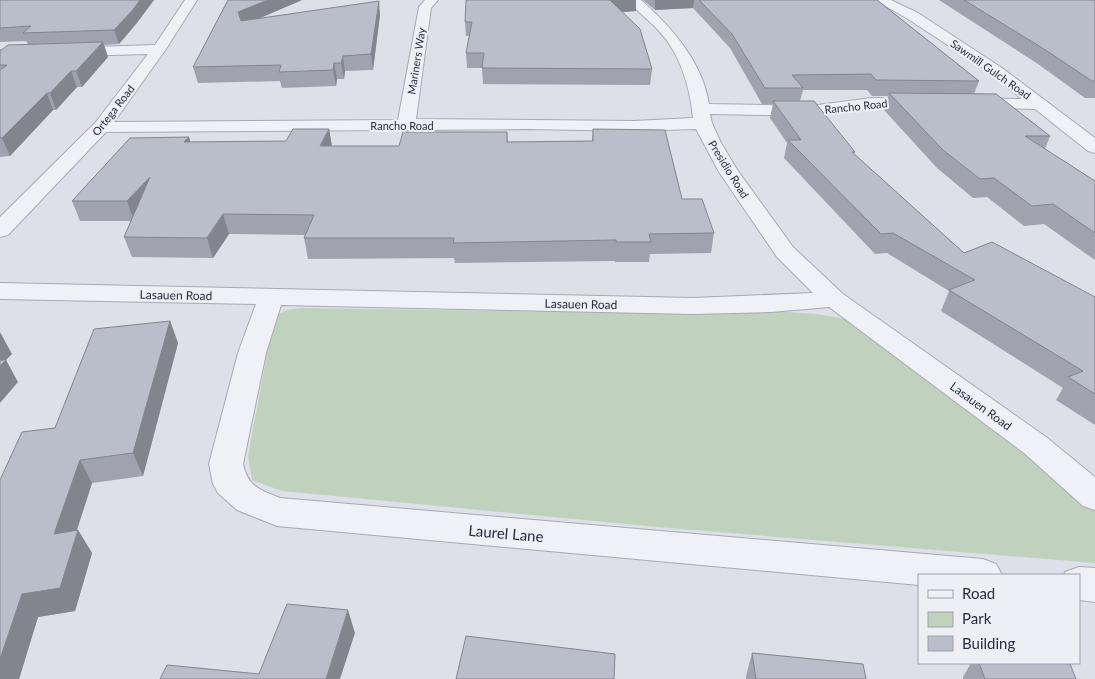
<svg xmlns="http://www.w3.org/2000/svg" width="1095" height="679" font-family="Lato,sans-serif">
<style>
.green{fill:#c0d2be}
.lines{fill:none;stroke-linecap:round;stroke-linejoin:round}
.minor-casing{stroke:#a6aab5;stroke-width:2}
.minor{fill:#f0f1f6;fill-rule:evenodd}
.wall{fill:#a0a3af}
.shaded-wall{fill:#82858e}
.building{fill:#babecb;stroke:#82858e}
.labels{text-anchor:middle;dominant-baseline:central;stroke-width:4;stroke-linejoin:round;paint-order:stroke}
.far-street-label{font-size:11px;fill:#262c3f;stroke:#edeff5}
.street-label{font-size:12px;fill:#262c3f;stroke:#edeff5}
.near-street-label{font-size:15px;fill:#262c3f;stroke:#edeff5}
</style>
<rect width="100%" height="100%" fill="#dde0e8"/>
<polygon class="green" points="302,308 585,312 773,311 816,314 841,318 860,325 1053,474 1095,511 1095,563 657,527 282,491 252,480 248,456 272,327 277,315 287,310"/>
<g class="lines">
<defs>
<g id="minor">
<path d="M185,0H197L166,49L114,122L398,120L419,7L425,0H438L431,8L416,119L634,121L693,118C690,87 680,53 658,30C649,20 636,11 628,0H641C672,28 702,61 709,104L810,106L872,98L930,99L932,103L930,107L924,108H872L810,116L710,114L712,123L721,143L738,171L793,247L843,294L1046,437L1095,477V510L1083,506L1024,453L829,307L771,312L693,314L281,305L266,353L243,464C248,487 260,490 280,498L983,559L996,564L1002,575H919V585L277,526L237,510L218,493L213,484L209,464L238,353L256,304L0,299V283L693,298L813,293L777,257L719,172L696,129L634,131L528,129L106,132L8,235L0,237V217L95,123L148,54L0,58V50L155,45Z"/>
<polygon points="875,0 891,0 918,13 1002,68 1095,138 1095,153 1088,151 1035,109 964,107 962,103 964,99 970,98 1022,99 992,74 908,19"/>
<polygon points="1079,567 1095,568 1095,602 1079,600 1079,575 1064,575 1065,572"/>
</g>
</defs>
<use href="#minor" class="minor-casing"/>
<use href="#minor" class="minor"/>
</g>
<g class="wall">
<polygon points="0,0 154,0 136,24 119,44 104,45 108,57 82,87 77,87 56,110 53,110 10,156 0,157 0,51 28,44 26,41 0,42"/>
<polygon points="228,0 302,0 258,19 380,15 373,70 345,71 344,79 337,79 336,86 282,88 280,81 198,83 193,67"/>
<polygon points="466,0 636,0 636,11 622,12 652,69 650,85 483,84 482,68 467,68 466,53 470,36 466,36 465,22"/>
<polygon points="643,0 877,0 979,81 974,94 1050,136 1045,149 1095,181 1095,260 1044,224 1024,226 987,197 973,198 937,168 884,110 888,96 872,96 867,90 803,90 800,101 855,152 854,154 964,253 1095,297 1095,425 1056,400 1063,388 941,311 949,291 887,253 875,254 784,158 787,143 770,118 773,104 762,104 730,48 693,8 655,10"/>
<polygon points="939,0 1095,0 1095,98 1085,98 1038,64"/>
<polygon points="329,129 332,146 399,146 507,132 508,142 592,141 593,129 682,199 714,233 711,253 650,254 649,262 615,262 615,261 455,263 454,258 308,259 304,238 305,235 229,234 213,258 132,257 124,237 131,221 80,221 72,201 189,137 190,142 286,141"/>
<polygon points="170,321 178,343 143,476 92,483 77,530 78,530 92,553 75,611 38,617 19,679 0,679 55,428"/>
<polygon points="752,653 866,679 746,679 746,676"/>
<polygon points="971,663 1058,663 1076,679 963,679 963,677"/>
</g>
<g class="shaded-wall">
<polygon points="140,0 154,0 136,24 119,44 114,30"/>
<polygon points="268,0 302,0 241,26 238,12"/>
<polygon points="609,0 636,0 636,11 609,13"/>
<polygon points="655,0 694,0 693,8 655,10"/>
<polygon points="379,1 380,15 373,70 371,54"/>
<polygon points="103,42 108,57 82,87 76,71"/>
<polygon points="343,56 345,71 344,79 341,63"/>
<polygon points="334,63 337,79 336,86 333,70"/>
<polygon points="71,71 77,87 56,110 50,93"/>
<polygon points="47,93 53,110 10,156 2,138"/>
<polygon points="329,129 332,147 320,146"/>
<polygon points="189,137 194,155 184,142"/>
<polygon points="150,177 134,221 127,201"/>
<polygon points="223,214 229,234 213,258 207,238"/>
<polygon points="170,321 178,343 143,476 133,453"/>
<polygon points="0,332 12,354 6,360 18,382 0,403"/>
<polygon points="80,460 92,483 68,557 54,534"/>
<polygon points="78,530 92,553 75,611 38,617 19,679 0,679 0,659 22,594"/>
<polygon points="348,610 355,633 340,679 326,679"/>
</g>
<g class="building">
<polygon points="0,0 140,0 132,11 114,30 23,33 31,26 0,28"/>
<polygon points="228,0 268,0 238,12 241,21 379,1 371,54 343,56 341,63 334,63 333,70 279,72 281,65 193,67"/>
<polygon points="466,0 610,0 640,29 652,69 482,68 484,53 466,53 472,22 465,22"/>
<polygon points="699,0 877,0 979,81 876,80 871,74 792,75 803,88 765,88 732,34"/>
<polygon points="964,0 1095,0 1095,81 1092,81 1044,49"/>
<polygon points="103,42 76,71 71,71 50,93 47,93 2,138 0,138 0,70 7,65 0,65 0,51 8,45"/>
<polygon points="889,93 996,94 1050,136 1025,136 1095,181 1095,233 1053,204 1032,206 994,178 980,179 943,150"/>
<polygon points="773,101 814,101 855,152 852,152 964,253 992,242 1095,297 1095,394 1068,377 1083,371 949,290 975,280 893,233 881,234 788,140 801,140"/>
<polygon points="293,129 329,129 320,146 399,146 403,132 507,132 507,142 593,141 593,129 665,130 682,199 702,199 714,233 649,234 651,242 616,242 616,240 453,243 454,238 304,238 314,215 223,214 207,238 124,237 150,177 127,201 72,201 130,138 189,137 184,142 286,141"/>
<polygon points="170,321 133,453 80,460 54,534 78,530 60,588 22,594 0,659 0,480 22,432 55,428 94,329"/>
<polygon points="0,360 6,360 0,366"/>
<polygon points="287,604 348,610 326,679 160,679 167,665 259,674"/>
<polygon points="466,636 615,654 614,679 456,679"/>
<polygon points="752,653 863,664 866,679 756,679"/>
<polygon points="979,663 1058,663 1070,664 1076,679 985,679"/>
</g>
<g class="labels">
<g class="far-street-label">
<text transform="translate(416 61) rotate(-81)">Mariners Way</text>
<text transform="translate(991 69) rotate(35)">Sawmill Gulch Road</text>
<text transform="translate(856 106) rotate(-6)">Rancho Road</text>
<text transform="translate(113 110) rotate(-52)">Ortega Road</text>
<text x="402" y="125">Rancho Road</text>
<text transform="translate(729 169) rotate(58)">Presidio Road</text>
</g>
<g class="street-label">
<text transform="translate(176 295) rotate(1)">Lasauen Road</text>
<text transform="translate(581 304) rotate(1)">Lasauen Road</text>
<text transform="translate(981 406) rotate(36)">Lasauen Road</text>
</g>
<g class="near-street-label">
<text transform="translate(506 533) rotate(5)">Laurel Lane</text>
</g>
</g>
<rect x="918" y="574" width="162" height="90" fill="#edeff5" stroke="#9da1ac"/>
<rect x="928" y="590" width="25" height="8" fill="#f0f1f6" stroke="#9da1ac"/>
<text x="962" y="599" font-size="15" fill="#262c3f">Road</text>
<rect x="928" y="612" width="25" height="15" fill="#c0d2be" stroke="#9da1ac"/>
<text x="962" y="624" font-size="15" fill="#262c3f">Park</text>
<rect x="928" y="636" width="25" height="15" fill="#babecb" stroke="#9da1ac"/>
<text x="962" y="649" font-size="15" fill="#262c3f">Building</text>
</svg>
